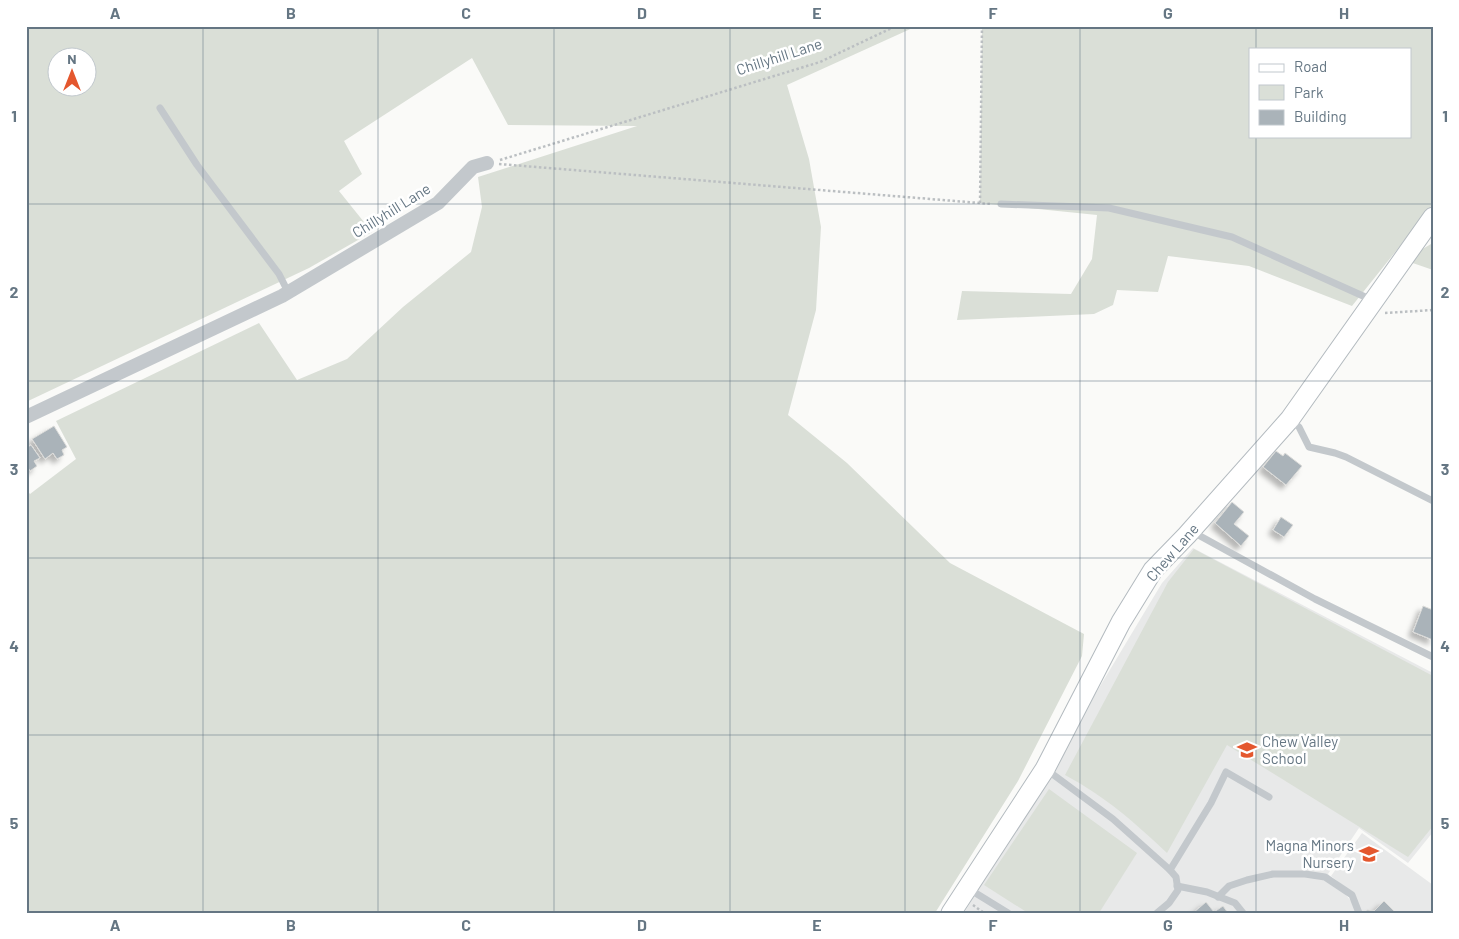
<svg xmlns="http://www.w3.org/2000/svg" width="1459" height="939" font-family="Barlow,sans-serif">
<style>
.built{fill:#e8e9e9}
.green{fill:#dadfd7;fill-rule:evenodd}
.building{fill:#aab3b9;stroke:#dcdcda;filter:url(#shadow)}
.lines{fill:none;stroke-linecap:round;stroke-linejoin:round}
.secondary-casing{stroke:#b3babf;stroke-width:21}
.path{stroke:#bbbfc2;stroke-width:2.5;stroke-dasharray:2.5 2.5;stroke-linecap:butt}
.lane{stroke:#c3c8cc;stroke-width:7}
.street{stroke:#c3c8cc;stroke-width:14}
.secondary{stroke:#fff;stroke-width:19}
.grid{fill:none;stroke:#657683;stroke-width:1;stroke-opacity:0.55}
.labels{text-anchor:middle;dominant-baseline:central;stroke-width:5;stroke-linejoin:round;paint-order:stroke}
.street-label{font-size:15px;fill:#657683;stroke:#fff}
.poi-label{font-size:15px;fill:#657683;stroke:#fff;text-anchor:start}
.neatline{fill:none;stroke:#657683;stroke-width:2}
.grid-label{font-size:16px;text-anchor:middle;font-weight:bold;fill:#657683}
</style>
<defs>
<filter id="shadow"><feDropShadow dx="-4.5" dy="4.5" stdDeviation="2.5" flood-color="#0004"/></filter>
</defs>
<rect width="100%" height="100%" fill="#fafaf8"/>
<polygon class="built" points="1193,548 1433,673 1433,832 1408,863 1359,828 1328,874 1357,908 1355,895 1331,876 1362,833 1433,885 1433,913 964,913 1162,583"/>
<g class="green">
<path d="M26,26H917L787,85L809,159L821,227L816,310L788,415L847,463L950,563L1084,634L1082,656L1018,781L935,913H26V489L30,494L76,459L56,421L259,323L297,380L347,359L403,307L471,252L482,207L478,177L637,126L508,125L472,58L344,141L362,174L339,191L372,232L309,268L26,402ZM58,58H88V88H58Z"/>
<path d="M982,26H1433V203L1428,211L1352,306L1249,266L1168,256L1158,292L1117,290L1113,305L1094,314L957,320L962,291L1071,294L1092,259L1097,215L980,203ZM1250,49H1410V136H1250Z"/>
<polygon points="1433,240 1433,270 1404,260 1431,244"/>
<path d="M1194,549L1433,676V826L1408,857L1227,745L1167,853C1133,821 1106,797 1065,775L1168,582Z"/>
<polygon points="1049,789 1137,853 1099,913 1028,913 984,885"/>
</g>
<g class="building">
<polygon points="54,426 67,447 62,450 64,455 57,459 53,453 45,459 32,439"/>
<polygon points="31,445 40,458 34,461 37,466 30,471 26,464 26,448"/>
<polygon points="1276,451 1283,456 1285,453 1302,466 1286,485 1263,467"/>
<polygon points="1232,502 1244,512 1234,524 1249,536 1241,546 1215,523"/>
<polygon points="1281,517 1293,525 1284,537 1273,530"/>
<polygon points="1423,606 1433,610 1433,640 1413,632"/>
<polygon points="1384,901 1396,913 1366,913 1367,910 1374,911"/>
<polygon points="1206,902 1214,912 1223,906 1228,913 1193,913"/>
</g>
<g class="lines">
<defs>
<polyline id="secondary" points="951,913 1045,769 1121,622 1153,570 1187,535 1290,419 1433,217"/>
</defs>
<use href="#secondary" class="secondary-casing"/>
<g class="path">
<polyline points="500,160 820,62 896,26"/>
<polyline points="499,164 992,204"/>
<polyline points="980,203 982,26"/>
<polyline points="1385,313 1433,310"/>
<polyline points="973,905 984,913"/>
</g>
<g class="lane">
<polyline points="160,108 197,165 279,274 288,292"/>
<polyline points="1001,204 1109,208 1232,237 1372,300"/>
<polyline points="1290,419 1299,427 1309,447 1335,453 1346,457 1433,501"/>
<polyline points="1191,531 1315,599 1433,657"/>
<polyline points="1047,770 1113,819 1170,870 1176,877 1178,890 1169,903 1157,913"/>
<polyline points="1170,870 1211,803 1226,772 1269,797"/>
<polyline points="1177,886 1207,892 1235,903 1243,913"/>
<polyline points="969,889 1008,913"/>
<polyline points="1218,897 1229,886 1247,880 1273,874 1305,874 1325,877 1352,895 1359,913"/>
</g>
<polyline class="street" points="26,417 282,296 438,203 473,167 487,163"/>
<use href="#secondary" class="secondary"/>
</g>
<path class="grid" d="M203,26V913M378,26V913M554,26V913M730,26V913M905,26V913M1080,26V913M1256,26V49M1256,136V913M26,204H1433M26,381H1433M26,558H1433M26,735H1433"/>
<defs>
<symbol id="school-bare" viewBox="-9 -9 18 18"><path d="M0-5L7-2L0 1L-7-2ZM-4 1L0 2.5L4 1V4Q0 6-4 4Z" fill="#e4572e" stroke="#fff" stroke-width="2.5" paint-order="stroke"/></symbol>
</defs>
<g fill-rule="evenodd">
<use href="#school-bare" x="1233" y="736" width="28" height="28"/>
<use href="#school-bare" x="1355" y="840" width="28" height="28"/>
</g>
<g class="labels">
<g class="street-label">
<text transform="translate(779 56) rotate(-18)">Chillyhill Lane</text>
<text transform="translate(391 210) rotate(-32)">Chillyhill Lane</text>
<text transform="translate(1172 552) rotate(-49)">Chew Lane</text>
</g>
<g class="poi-label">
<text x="1262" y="741">Chew Valley<tspan x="1262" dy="17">School</tspan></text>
<text x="1354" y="845" text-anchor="end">Magna Minors<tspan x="1354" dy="17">Nursery</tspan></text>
</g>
</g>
<rect width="1459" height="939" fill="none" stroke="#ffffff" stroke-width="55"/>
<rect x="1249" y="48" width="162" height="90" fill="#ffffff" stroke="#c1c8cd"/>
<rect x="1259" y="64" width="25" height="8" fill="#ffffff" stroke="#c1c8cd"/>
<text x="1294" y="72" font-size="15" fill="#657683">Road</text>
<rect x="1259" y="85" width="25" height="15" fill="#dadfd7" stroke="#c1c8cd"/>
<text x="1294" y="98" font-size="15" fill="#657683">Park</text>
<rect x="1259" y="110" width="25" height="15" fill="#aab3b9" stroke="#c1c8cd"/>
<text x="1294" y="122" font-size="15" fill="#657683">Building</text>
<g transform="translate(72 72)"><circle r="24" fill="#ffffff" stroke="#c1c8cd"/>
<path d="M0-4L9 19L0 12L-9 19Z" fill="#e4572e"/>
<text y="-8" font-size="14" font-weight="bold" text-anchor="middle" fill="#657683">N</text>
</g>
<rect x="28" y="28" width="1404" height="884" class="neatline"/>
<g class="grid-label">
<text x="115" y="19">A</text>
<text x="291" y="19">B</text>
<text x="466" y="19">C</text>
<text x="642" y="19">D</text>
<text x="817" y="19">E</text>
<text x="993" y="19">F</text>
<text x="1168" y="19">G</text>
<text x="1344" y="19">H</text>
<text x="14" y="122">1</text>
<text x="1445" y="122">1</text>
<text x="14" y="298">2</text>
<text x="1445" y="298">2</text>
<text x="14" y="475">3</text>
<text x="1445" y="475">3</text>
<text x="14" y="652">4</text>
<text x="1445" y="652">4</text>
<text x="14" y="829">5</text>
<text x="1445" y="829">5</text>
<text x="115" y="931">A</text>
<text x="291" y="931">B</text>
<text x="466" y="931">C</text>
<text x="642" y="931">D</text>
<text x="817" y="931">E</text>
<text x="993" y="931">F</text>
<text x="1168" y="931">G</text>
<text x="1344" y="931">H</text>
</g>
</svg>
